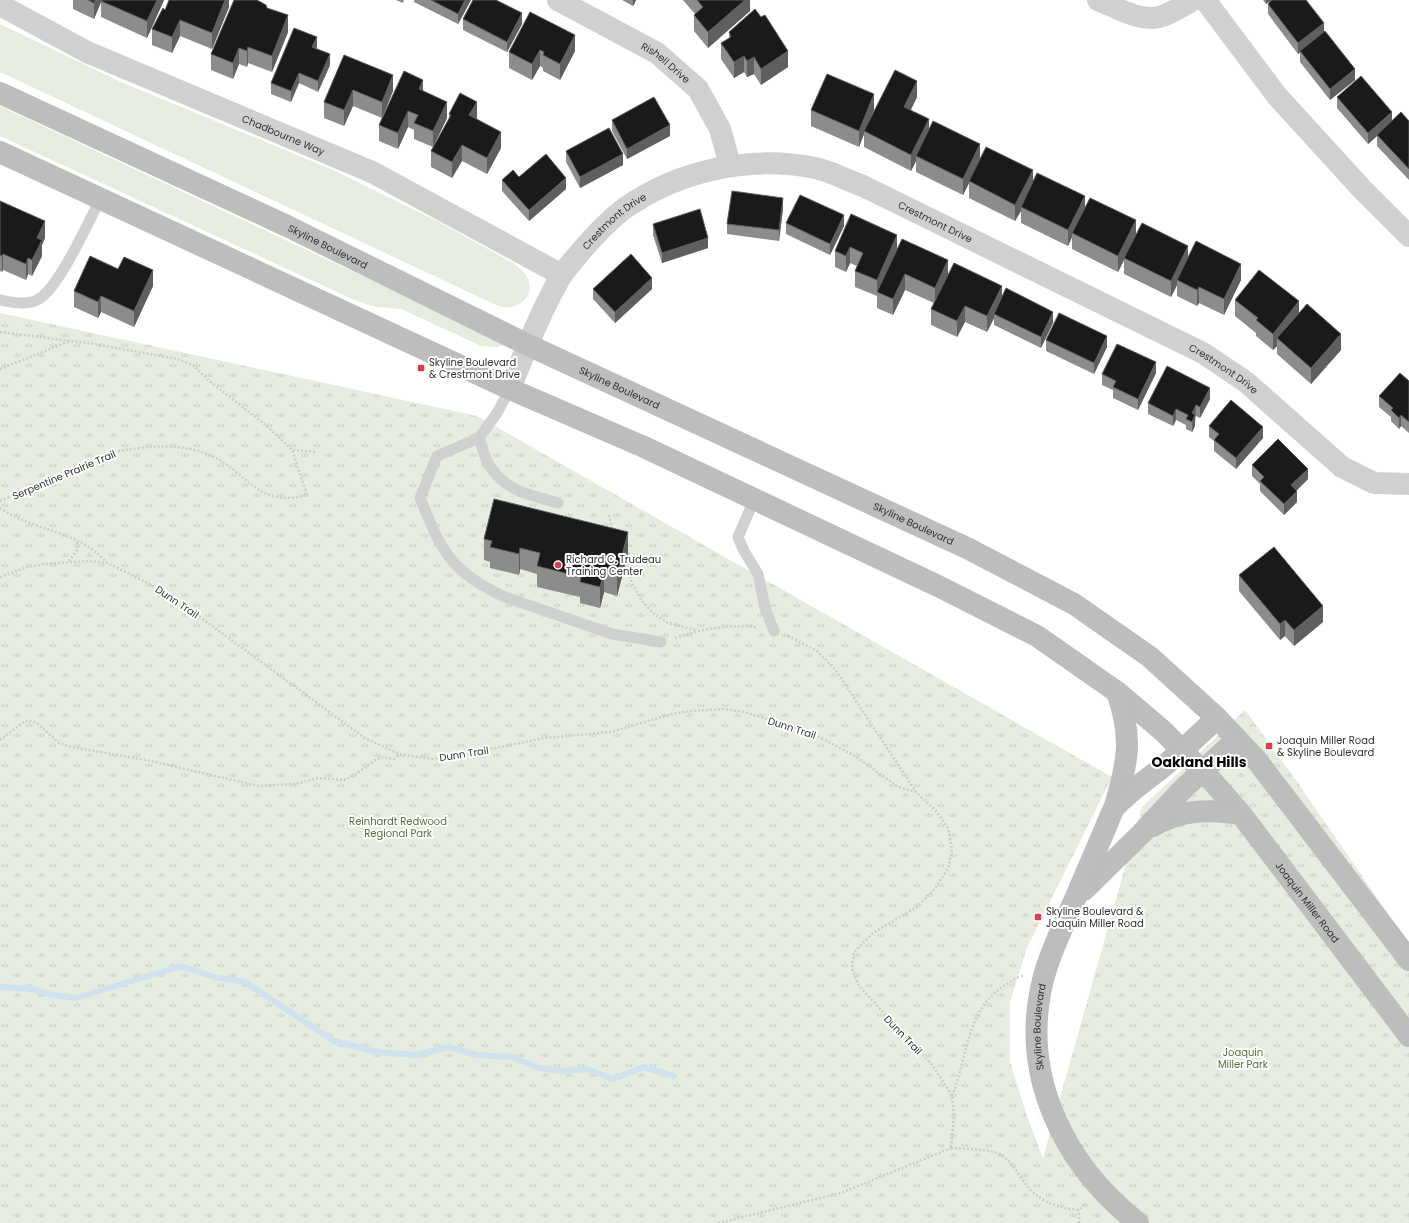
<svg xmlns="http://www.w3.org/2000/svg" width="1409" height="1223" font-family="Poppins,sans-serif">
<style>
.green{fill:#e6ecdf}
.park{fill:url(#park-tufts)}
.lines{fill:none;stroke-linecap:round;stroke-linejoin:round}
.stream{stroke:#cfe2ee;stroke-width:6}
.path{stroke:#cdcdcd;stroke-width:2.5;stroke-dasharray:2 2;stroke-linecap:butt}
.service{stroke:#d0d0d0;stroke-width:11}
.minor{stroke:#d0d0d0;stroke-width:22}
.secondary{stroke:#bdbdbd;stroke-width:22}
.wall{fill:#8c8c8c}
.shaded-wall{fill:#5f5f5f}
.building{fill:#1a1a1a;stroke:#5f5f5f}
.poi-dot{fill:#e63946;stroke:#fff;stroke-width:1.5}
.labels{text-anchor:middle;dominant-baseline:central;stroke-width:4;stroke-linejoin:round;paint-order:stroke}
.street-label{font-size:10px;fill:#333;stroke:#fff}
.poi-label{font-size:10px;fill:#333;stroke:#fff;text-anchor:start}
.park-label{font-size:10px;fill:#56703f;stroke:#fff}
.district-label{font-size:14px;font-weight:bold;fill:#000;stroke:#fff}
</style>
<defs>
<pattern id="park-tufts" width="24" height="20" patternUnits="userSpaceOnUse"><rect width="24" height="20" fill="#e6ecdf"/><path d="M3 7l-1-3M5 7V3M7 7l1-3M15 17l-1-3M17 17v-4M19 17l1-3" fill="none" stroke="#c6cbc0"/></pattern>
</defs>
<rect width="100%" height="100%" fill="#fff"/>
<g class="green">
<path d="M0,24L121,82L331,169L439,222L513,263C519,268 526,272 528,279C536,299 515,311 498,306L0,72Z"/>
<polygon points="0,106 503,342 504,345 498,347 481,346 401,309 371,306 350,298 0,136"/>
</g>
<polygon class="park" points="0,313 477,416 1112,777 1027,948 1010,1002 1010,1062 1028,1119 1043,1158 1142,807 1245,710 1293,776 1409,944 1409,1223 0,1223"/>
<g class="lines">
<polyline class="stream" points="2,987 31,989 53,995 76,998 181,966 214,977 245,982 334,1041 377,1052 417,1055 448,1047 477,1055 512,1057 539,1068 563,1071 587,1069 613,1079 643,1067 674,1076"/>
<g class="path">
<polyline points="0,332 95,344 177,359 193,365 207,379 268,427 292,450 315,452"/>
<polyline points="0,369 70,341"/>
<path d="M0,501L119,451C147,446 180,443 207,454C247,469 255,509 307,495L292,450"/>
<path d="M0,508C33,531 80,531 106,562"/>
<polyline points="609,515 613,532"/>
<polyline points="626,550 629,552 630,579 642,601 653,613 668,623 696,630"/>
<polyline points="69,561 78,549 77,541"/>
<polyline points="0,577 27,567 46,564 88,561 107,563 114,566 153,586 193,612 365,738 399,754 431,759 453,757 544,738 611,732 672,714 691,711 725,709 744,712 810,732 855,756 898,787 916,792"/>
<polyline points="788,636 817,651 835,669 916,792 936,811 948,828 952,849 948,869 933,891 917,907 873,933 854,952 852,969 859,986 933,1066 952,1096 954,1117 951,1148"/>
<path d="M675,638C702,629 728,624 756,627"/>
<polyline points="0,740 25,721 31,721 37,723 59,743 71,747 146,760 259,786 295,784 318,778 344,780 353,776 374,761 382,757 394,759 399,754"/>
<path d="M952,1096C968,1057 966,1007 1007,984C1012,981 1018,976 1023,976"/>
<path d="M951,1148C963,1149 987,1149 997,1153C1010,1159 1014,1168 1022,1179C1036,1200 1054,1208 1079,1210L1086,1203"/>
<polyline points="718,1223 841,1193 951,1148"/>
<polyline points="1079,1223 1079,1210"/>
</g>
<g class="service">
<path d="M0,300C12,302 27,306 39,299C60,286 88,222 101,198"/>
<path d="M510,389L497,413L479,438L437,456L420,498C442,552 450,571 505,597L612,634L661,642"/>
<path d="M479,438C482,446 484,457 489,465C505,491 530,495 558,503"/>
<polyline points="754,500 738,537 744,551 758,574 765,608 774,631"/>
</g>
<g class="minor">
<path id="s1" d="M558,0L657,53L698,89L720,129L730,165"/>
<path d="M1098,0C1116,7 1139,22 1159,17C1171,14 1182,6 1193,0"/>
<polyline points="1205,0 1277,96 1362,189 1409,236"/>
<path id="s2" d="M0,5L87,52L372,172L562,275"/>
<path id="s3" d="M510,389C525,351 541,311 561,276C567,267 575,259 582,250C595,235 609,220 625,208C680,170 750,155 815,168C831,171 848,181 863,186L1203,353L1246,382L1342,467L1374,483L1409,484"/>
</g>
<g class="secondary">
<path id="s4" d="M0,93L287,226L528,345L969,549L1074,604L1150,657L1217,718L1255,758L1409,960"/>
<path id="s5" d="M0,152L510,389L644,447L938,586L1037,636L1117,692L1163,731L1213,782L1241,814L1409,1036"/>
<path d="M1115,806C1128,761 1133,738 1117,692"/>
<path d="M1153,826C1182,809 1210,809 1241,814"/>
<polyline points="1084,890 1142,833 1183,789 1237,739"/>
<path id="s6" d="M1138,1223C1063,1164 1018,1073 1044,976C1052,947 1066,920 1078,892C1087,871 1096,850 1105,829C1108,822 1111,813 1115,807C1130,790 1147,780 1164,766C1182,751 1200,734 1217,718"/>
</g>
</g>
<g class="wall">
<polygon points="73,0 164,0 147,38 101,17 101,1 94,19 73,9"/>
<polygon points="229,0 229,7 212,49 180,36 172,53 152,45 152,29 165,10"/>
<polygon points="396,0 404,0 403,3"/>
<polygon points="414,0 471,0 458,24 414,2"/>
<polygon points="622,0 636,0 636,1 633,6"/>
<polygon points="683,0 750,0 750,11 708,48 694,31 694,15 695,14"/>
<polygon points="1263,0 1306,0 1324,32 1355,80 1330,100 1300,62 1300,52 1298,54 1268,14 1268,4 1270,1 1266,4"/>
<polygon points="267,8 288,32 272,72 248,63 247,67 239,64 233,79 211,70 211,54"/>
<polygon points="530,12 575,51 560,80 543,71 543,68 540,66 532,80 509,68 509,52"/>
<polygon points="463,19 522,24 507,52 463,30"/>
<polygon points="729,32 788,67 761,85 754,74 747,77 744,72 734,78 721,59 721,43 729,38"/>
<polygon points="317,47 316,49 330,65 318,92 299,83 291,102 271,94 271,83"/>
<polygon points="344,55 393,91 382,118 353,106 344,126 324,118 324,102"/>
<polygon points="423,90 447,118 433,147 414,139 414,130 408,127 398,149 379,141 379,125"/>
<polygon points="917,97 911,110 929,130 980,159 1033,181 1085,209 1136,234 1241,280 1224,315 1199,303 1197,306 1177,296 1177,285 1171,297 1124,274 1124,260 1118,272 1072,249 1072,237 1068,246 1021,223 1021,211 1015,221 969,198 969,183 963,195 916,172 916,161 911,171 864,147 864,134 859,147 811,126 811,110 874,110 870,120"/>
<polygon points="1337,97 1392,121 1409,121 1409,180 1377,146 1377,136 1368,144 1337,108"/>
<polygon points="449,114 477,118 476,119 501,148 487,174 462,161 452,178 431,167 431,151 449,119"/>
<polygon points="612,120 670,136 627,159 612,131"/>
<polygon points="566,151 623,165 580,188 566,162"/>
<polygon points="519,177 566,189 529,221 502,191 502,180"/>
<polygon points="0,201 45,238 42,245 42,256 32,276 28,274 26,280 3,270 2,272 0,271"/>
<polygon points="783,209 779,241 727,234 727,224"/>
<polygon points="851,214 897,250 1002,298 1053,323 1041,348 994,325 994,318 987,332 965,322 957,337 931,325 931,309 934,303 905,290 893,315 877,308 877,294 877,296 855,287 855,271 857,266 850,263 846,272 835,267 835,251"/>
<polygon points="786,223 844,226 830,255 786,234"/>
<polygon points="653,224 708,248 662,263 653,235"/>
<polygon points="153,286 134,327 101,312 98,318 74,307 74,291"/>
<polygon points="593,289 652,289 615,323 593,299"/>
<polygon points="1235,300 1299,313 1341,350 1311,384 1277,354 1277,346 1273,350 1256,336 1256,333 1235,316"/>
<polygon points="1046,340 1107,347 1094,374 1046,351"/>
<polygon points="1156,373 1138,410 1113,398 1113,390 1102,385 1102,374"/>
<polygon points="1409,381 1409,433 1401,426 1399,429 1391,421 1391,417 1379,407 1379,396"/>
<polygon points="1210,399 1200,418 1196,416 1195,418 1195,426 1192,432 1186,429 1186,425 1176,420 1173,426 1148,414 1148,403"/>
<polygon points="1209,426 1263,438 1236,469 1214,451 1214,441 1209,437"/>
<polygon points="1252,465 1308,479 1296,491 1297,502 1284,515 1260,491 1260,484 1252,476"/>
<polygon points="484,539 628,554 617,596 604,592 600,608 580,603 580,597 537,587 537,574 520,569 519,575 490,568 490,562 484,560"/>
<polygon points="1239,575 1323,622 1294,646 1285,636 1280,640 1239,591"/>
</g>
<g class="shaded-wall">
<polygon points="95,0 102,0 94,19 94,3"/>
<polygon points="157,0 164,0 147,38 147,21"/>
<polygon points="225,0 229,0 229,7 212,49 212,33"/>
<polygon points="465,0 471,0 458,24 458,14"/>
<polygon points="633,0 636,0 633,6"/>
<polygon points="745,0 750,0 750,11 708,48 708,32"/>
<polygon points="1266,0 1272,0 1266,4"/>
<polygon points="522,13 522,24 507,52 507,42"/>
<polygon points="288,15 288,32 272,72 272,56"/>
<polygon points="180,20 180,36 172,53 172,37"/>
<polygon points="1324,23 1324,34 1298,54 1298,43"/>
<polygon points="575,35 575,51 560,80 560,64"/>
<polygon points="317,37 317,47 312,58 312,47"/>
<polygon points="248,47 248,63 247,67 247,51"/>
<polygon points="239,48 239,64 233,79 233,63"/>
<polygon points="540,50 540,66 532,80 532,64"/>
<polygon points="788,51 788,67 761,85 761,69"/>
<polygon points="330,54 330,65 318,92 318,81"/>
<polygon points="744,56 744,72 734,78 734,62"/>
<polygon points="754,57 754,74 747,77 747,61"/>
<polygon points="1355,69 1355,80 1330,100 1330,89"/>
<polygon points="299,73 299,83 291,102 291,91"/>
<polygon points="393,75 393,91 382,118 382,102"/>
<polygon points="423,80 423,96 419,89"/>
<polygon points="917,81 917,97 904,123 904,107"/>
<polygon points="353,90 353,106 344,126 344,110"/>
<polygon points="874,94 874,110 865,132 864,131 864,134 859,147 859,131"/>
<polygon points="447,102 447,118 433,147 433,131"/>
<polygon points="477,102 477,118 469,131 469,115"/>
<polygon points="408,111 408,127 398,149 398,133"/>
<polygon points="1392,112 1392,123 1368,144 1368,133"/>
<polygon points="929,119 929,135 916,156 916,161 911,171 911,155"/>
<polygon points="670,125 670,136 627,159 627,149"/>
<polygon points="501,132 501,148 487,174 487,158"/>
<polygon points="980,144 980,160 969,181 969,183 963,195 963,179"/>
<polygon points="462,145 462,161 452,178 452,162"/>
<polygon points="623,154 623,165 580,188 580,177"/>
<polygon points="1033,170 1033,186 1021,207 1021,211 1015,221 1015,205"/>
<polygon points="566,178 566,189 529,221 529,210"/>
<polygon points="1085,196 1085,212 1072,233 1072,237 1068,246 1068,230"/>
<polygon points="783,198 783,209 779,241 779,230"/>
<polygon points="844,215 844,226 830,255 830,244"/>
<polygon points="1136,220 1136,236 1124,258 1124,260 1118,272 1118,256"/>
<polygon points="45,221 45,238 42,245 42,256 32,276 32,260 37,238"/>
<polygon points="897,235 897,251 877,292 877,296 877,280"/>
<polygon points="708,238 708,248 662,263 662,253"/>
<polygon points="1188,246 1188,262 1177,280 1177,285 1171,297 1171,281"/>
<polygon points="850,247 850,263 846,272 846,256"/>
<polygon points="3,254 3,270 2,272 2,256"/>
<polygon points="28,258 28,274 26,280 26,264"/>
<polygon points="948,260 948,276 935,304 935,288"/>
<polygon points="1241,264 1241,280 1224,315 1224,299"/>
<polygon points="153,270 153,286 134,327 134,311"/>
<polygon points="905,274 905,290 893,315 893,299"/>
<polygon points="652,278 652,289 615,323 615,312"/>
<polygon points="1002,286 1002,302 994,314 994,318 987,332 987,316"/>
<polygon points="1199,287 1199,303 1197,306 1197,290"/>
<polygon points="101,296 101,312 98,318 98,302"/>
<polygon points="1299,301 1299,317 1277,338 1277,346 1273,350 1273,334"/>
<polygon points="965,306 965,322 957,337 957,321"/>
<polygon points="1053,312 1053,323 1041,348 1041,337"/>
<polygon points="1341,334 1341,350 1311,384 1311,368"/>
<polygon points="1107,336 1107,347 1094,374 1094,363"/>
<polygon points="1156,362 1156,373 1138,410 1138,399"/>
<polygon points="1210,388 1210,399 1200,418 1200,407"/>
<polygon points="1196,405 1195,426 1192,432 1192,413"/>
<polygon points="1176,409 1176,420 1173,426 1173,416"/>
<polygon points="1401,415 1401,426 1399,429 1399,418"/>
<polygon points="1263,427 1263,438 1236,469 1236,458"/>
<polygon points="1308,469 1308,479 1291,496 1291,485"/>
<polygon points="1297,491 1297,502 1284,515 1284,504"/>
<polygon points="628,532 628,554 617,596 617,575"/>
<polygon points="520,548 520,569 519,575 519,554"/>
<polygon points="604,571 604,592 600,608 600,587"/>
<polygon points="1323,606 1323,622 1294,646 1294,630"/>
<polygon points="1285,620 1285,636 1280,640 1280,624"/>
</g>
<g class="building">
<polygon points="88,0 95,0 94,3"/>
<polygon points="102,0 157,0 147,21 101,1"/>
<polygon points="169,0 225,0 212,33 180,20 172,37 152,29 163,8 165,10"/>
<polygon points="234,0 257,0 266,5 267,8 288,15 272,56 248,47 247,51 239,48 233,63 211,54"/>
<polygon points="431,0 465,0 458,14"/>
<polygon points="473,0 496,0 522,13 507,42 463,19"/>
<polygon points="697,0 745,0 708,32 694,15 703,7"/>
<polygon points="1272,0 1306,0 1324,23 1298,43 1268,4"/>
<polygon points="755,9 761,17 765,15 788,51 761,69 754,57 747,61 744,56 734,62 721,43 731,37 729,32"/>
<polygon points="530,12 575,35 560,64 543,55 544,52 540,50 532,64 509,52"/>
<polygon points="294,28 317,37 312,47 330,54 318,81 299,73 291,91 271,83"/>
<polygon points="1325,31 1355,69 1330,89 1300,51"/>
<polygon points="344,55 393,75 382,102 353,90 344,110 324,102"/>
<polygon points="895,70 917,81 904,107 929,119 911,155 864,131"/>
<polygon points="404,71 423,80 419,89 447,102 433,131 414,123 418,115 408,111 398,133 379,125"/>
<polygon points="827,74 874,94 859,131 811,110"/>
<polygon points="1361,76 1392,112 1368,133 1337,97"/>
<polygon points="460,93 477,102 469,115 501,132 487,158 462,145 452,162 431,151 451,115 449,114"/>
<polygon points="654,97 670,125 627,149 612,120"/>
<polygon points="1401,112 1409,121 1409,169 1377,135"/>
<polygon points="933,121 980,144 963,179 916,156"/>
<polygon points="609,128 623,154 580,177 566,151"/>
<polygon points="986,147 1033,170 1015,205 969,181"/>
<polygon points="546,154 566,178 529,210 502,180 513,170 519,177"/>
<polygon points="1037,173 1085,196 1068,230 1021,207"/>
<polygon points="732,191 783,198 779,230 727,224"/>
<polygon points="800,195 844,215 830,244 786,223"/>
<polygon points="1090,198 1136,220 1118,256 1072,233"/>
<polygon points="0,201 45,221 37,238 42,240 32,260 28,258 26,264 3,254 2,256 0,255"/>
<polygon points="700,209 708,238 662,253 653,224"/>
<polygon points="851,214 897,235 877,280 855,271 863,253 850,247 846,256 835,251"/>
<polygon points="1142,223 1188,246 1171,281 1124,258"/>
<polygon points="902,239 948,260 935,288 905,274 893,299 877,292"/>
<polygon points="1196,241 1241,264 1224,299 1199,287 1197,290 1177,280"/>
<polygon points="631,254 652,278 615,312 593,289"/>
<polygon points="90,256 118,269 124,257 153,270 134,311 101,296 98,302 74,291"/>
<polygon points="954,263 1002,286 987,316 965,306 957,321 931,309"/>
<polygon points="1259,270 1299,301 1273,334 1256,320 1258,318 1235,300"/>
<polygon points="1006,288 1053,312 1041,337 994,314"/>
<polygon points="1307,304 1341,334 1311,368 1277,338"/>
<polygon points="1059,313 1107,336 1094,363 1046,340"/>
<polygon points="1117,344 1156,362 1138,399 1113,387 1116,381 1102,374"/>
<polygon points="1167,366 1210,388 1200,407 1196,405 1192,413 1195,415 1192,422 1186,419 1188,415 1176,409 1173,416 1148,403"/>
<polygon points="1400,373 1409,381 1409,422 1401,415 1399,418 1391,410 1393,408 1379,396"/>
<polygon points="1231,400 1263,427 1236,458 1214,440 1219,434 1209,426"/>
<polygon points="1278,439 1308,469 1291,485 1297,491 1284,504 1260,481 1264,477 1252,465"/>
<polygon points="494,499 628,532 617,575 604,571 600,587 580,582 581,577 537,566 540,553 520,548 519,554 490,547 492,541 484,539"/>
<polygon points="1274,547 1323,606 1294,630 1285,620 1280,624 1239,575"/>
</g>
<g class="poi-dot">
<rect x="417" y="364" width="8" height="8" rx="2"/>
<circle cx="558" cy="565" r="4"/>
<rect x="1265" y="742" width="8" height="8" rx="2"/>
<rect x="1034" y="913" width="8" height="8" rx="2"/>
</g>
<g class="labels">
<g class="street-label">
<text stroke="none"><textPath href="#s1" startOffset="125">Rishell Drive</textPath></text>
<text stroke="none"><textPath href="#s2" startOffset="312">Chadbourne Way</textPath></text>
<text stroke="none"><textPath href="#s3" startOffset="549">Crestmont Drive</textPath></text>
<text stroke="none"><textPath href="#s3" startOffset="201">Crestmont Drive</textPath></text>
<text stroke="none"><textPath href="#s4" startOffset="362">Skyline Boulevard</textPath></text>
<text stroke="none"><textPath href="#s3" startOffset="873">Crestmont Drive</textPath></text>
<text stroke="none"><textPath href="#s4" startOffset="686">Skyline Boulevard</textPath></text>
<text transform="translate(64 475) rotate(-23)">Serpentine Prairie Trail</text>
<text stroke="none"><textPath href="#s4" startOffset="1010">Skyline Boulevard</textPath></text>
<text transform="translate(177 602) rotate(34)">Dunn Trail</text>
<text transform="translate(792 728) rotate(18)">Dunn Trail</text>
<text transform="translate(464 754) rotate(-9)">Dunn Trail</text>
<text stroke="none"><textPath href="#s5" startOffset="1527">Joaquin Miller Road</textPath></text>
<text stroke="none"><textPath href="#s6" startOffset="229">Skyline Boulevard</textPath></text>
<text transform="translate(903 1035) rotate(46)">Dunn Trail</text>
</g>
<g class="poi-label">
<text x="429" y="362">Skyline Boulevard<tspan x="429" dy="12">&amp; Crestmont Drive</tspan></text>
<text x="566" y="559">Richard C. Trudeau<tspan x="566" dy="12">Training Center</tspan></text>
<text x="1277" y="740">Joaquin Miller Road<tspan x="1277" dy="12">&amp; Skyline Boulevard</tspan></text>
<text x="1046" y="911">Skyline Boulevard &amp;<tspan x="1046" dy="12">Joaquin Miller Road</tspan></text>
</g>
<g class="park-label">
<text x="398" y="821">Reinhardt Redwood<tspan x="398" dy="12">Regional Park</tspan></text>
<text x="1243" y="1052">Joaquin<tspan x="1243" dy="12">Miller Park</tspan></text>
</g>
<g class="district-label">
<text x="1199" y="762">Oakland Hills</text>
</g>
</g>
</svg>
